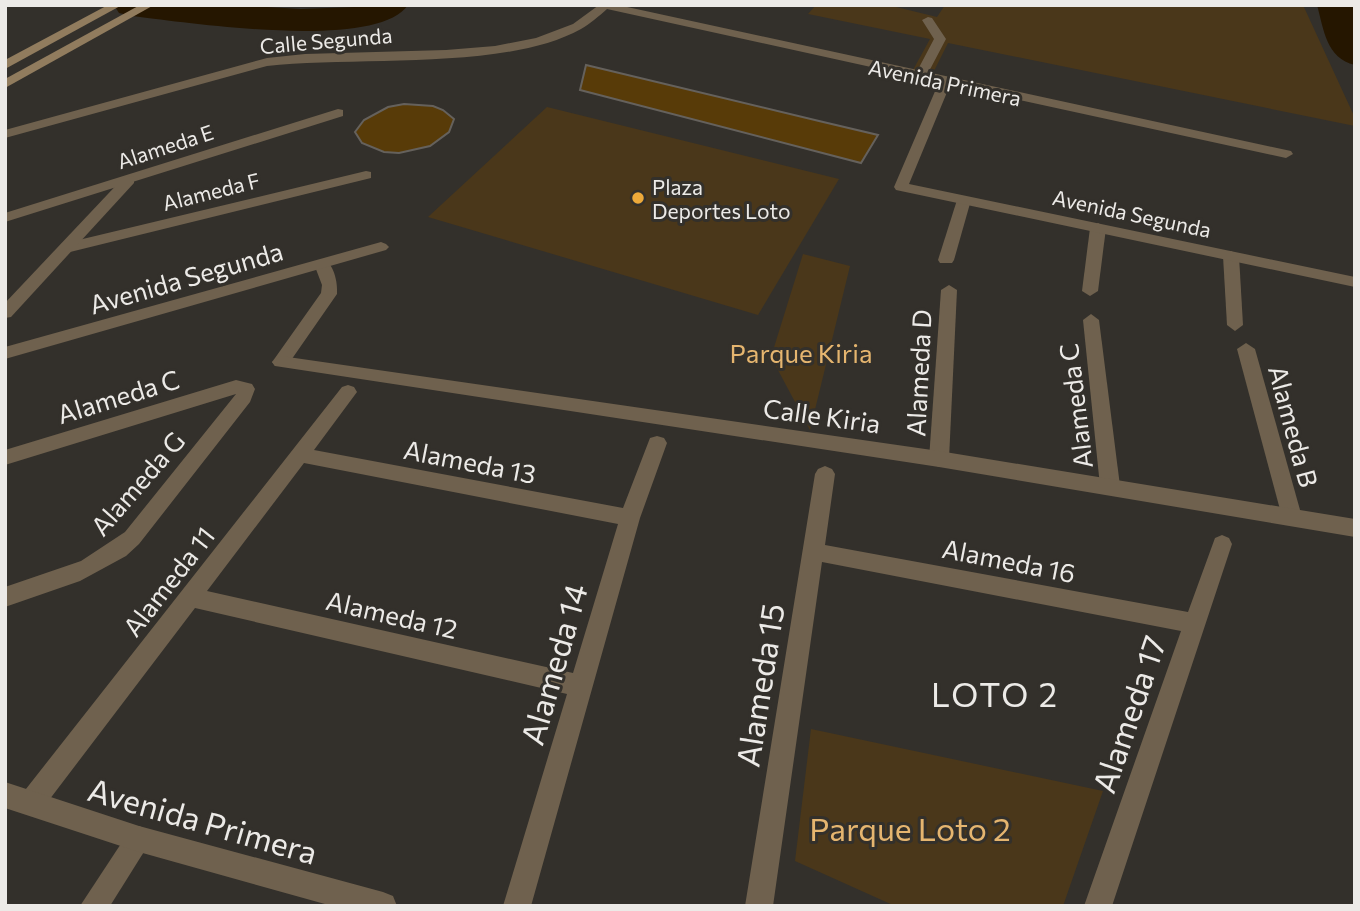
<svg xmlns="http://www.w3.org/2000/svg" width="1360" height="911" font-family="Commissioner,sans-serif">
<style>
.green{fill:#4a371a}
.lines{fill:none;stroke-linecap:round;stroke-linejoin:round}
.river{fill:#251600;fill-rule:evenodd}
.building{fill:#583b08;stroke:#65615c;stroke-width:2}
.service{fill:#6f614e;fill-rule:evenodd}
.minor{fill:#6f614e;fill-rule:evenodd}
.secondary{fill:#917c5e;fill-rule:evenodd}
.poi-dot{fill:#eca93a;stroke:#33302b;stroke-width:2.5}
.labels{text-anchor:middle;dominant-baseline:central;stroke-width:6;stroke-linejoin:round;paint-order:stroke}
.far-street-label{font-size:21px;fill:#eceae7;stroke:#33302b}
.far-poi-label{font-size:21px;fill:#eceae7;stroke:#33302b;text-anchor:start}
.street-label{font-size:26px;fill:#eceae7;stroke:#33302b}
.park-label{font-size:26px;fill:#e5b56f;stroke:#33302b}
.near-street-label{font-size:32px;fill:#eceae7;stroke:#33302b}
.near-park-label{font-size:32px;fill:#e5b56f;stroke:#33302b}
.near-neighbourhood-label{font-size:33px;letter-spacing:2px;fill:#eceae7;stroke:#33302b}
</style>
<rect width="100%" height="100%" fill="#33302b"/>
<g class="green">
<polygon points="816,5 888,5 937,17 945,5 1303,5 1355,118 1355,126 948,43 933,73 913,70 930,39 808,14"/>
<polygon points="547,107 839,179 758,315 428,217"/>
<polygon points="803,254 850,266 810,430 771,357"/>
<polygon points="811,729 1103,791 1063,906 895,906 795,861"/>
</g>
<g class="lines">
<g class="river">
<path d="M114,5H233L301,9L408,5C376,52 184,22 132,16L119,13Z"/>
<path d="M1317,5H1353L1355,65C1326,58 1324,30 1317,5Z"/>
</g>
</g>
<g class="building">
<polygon points="586,65 819,121 878,135 861,163 580,90"/>
<polygon points="404,104 433,106 443,110 454,119 449,132 430,146 399,153 384,152 362,143 355,132 364,120 388,107"/>
</g>
<g class="lines">
<g class="service">
<polygon points="928,17 932,18 946,39 926,77 920,81 914,77 934,39 922,20"/>
<polygon points="338,109 343,110 343,116 5,222 5,213"/>
<polygon points="366,171 371,172 371,178 66,253 58,248 66,243"/>
<polygon points="964,196 971,200 954,260 952,263 940,263 938,260 957,200"/>
<polygon points="1098,223 1106,228 1098,291 1090,296 1082,291 1090,228"/>
<polygon points="1231,251 1239,256 1243,325 1235,331 1227,325 1223,256"/>
<path d="M322,259C334,262 338,283 337,294L287,366H275L272,362L275,358L321,293L322,285L314,264Z"/>
<polygon points="949,285 957,290 949,459 946,464 939,467 932,464 929,459 941,290"/>
<polygon points="1091,314 1099,320 1120,486 1117,492 1110,494 1103,492 1100,486 1083,320"/>
<polygon points="1246,343 1255,349 1302,517 1299,523 1292,525 1285,523 1282,517 1237,349"/>
<polygon points="236,380 252,384 255,389 250,402 139,544 126,556 80,581 5,607 5,587 81,561 125,532 236,394 5,465 5,450"/>
<path d="M348,385L354,387L357,392L314,450L623,508L650,438L657,436L664,438L667,443L640,518L531,906H503L567,694L195,608L40,812L31,816L22,812L18,803L22,794L342,387ZM304,463L618,524L573,673L207,591Z"/>
<polygon points="825,466 832,469 835,474 825,545 1188,612 1215,538 1222,535 1229,538 1232,544 1112,906 1084,906 1181,631 822,562 773,906 745,906 815,474 818,469"/>
<polygon points="139,826 148,830 152,839 110,906 80,906 130,830"/>
</g>
<g class="minor">
<path d="M599,5H618L1291,151L1293,154L1286,158L950,85L909,184L1355,277V287L896,190L894,187L939,82L607,9C599,16 590,24 581,29C506,71 355,56 267,66L5,138V130L267,58L305,54L446,50L495,46L536,38L573,24Z"/>
<polygon points="129,176 134,177 134,183 11,317 5,318 5,303 124,177"/>
<polygon points="381,242 386,244 389,247 386,250 5,359 5,347"/>
<polygon points="281,356 939,451 1355,519 1355,537 939,467 275,366 272,362"/>
<polygon points="5,782 139,826 383,892 393,896 397,906 332,906 139,852 5,808"/>
</g>
<g class="secondary">
<polygon points="108,5 122,5 5,69 5,60"/>
<polygon points="140,5 154,5 5,88 5,79"/>
</g>
</g>
<circle class="poi-dot" cx="638" cy="198" r="7"/>
<g class="labels">
<g class="far-street-label">
<text transform="translate(326 40) rotate(-5)">Calle Segunda</text>
<text transform="translate(945 82) rotate(12)">Avenida Primera</text>
<text transform="translate(165 146) rotate(-18)">Alameda E</text>
<text transform="translate(211 191) rotate(-14)">Alameda F</text>
<text transform="translate(1132 213) rotate(12)">Avenida Segunda</text>
</g>
<g class="far-poi-label">
<text x="652" y="186">Plaza<tspan x="652" dy="24">Deportes Loto</tspan></text>
</g>
<g class="street-label">
<text transform="translate(186 277) rotate(-16)">Avenida Segunda</text>
<text transform="translate(918 373) rotate(-87)">Alameda D</text>
<text transform="translate(118 396) rotate(-17)">Alameda C</text>
<text transform="translate(1075 406) rotate(-97)">Alameda C</text>
<text transform="translate(822 415) rotate(8)">Calle Kiria</text>
<text transform="translate(1294 426) rotate(75)">Alameda B</text>
<text transform="translate(470 461) rotate(11)">Alameda 13</text>
<text transform="translate(137 483) rotate(-49)">Alameda G</text>
<text transform="translate(1009 560) rotate(11)">Alameda 16</text>
<text transform="translate(168 581) rotate(-52)">Alameda 11</text>
<text transform="translate(392 614) rotate(13)">Alameda 12</text>
</g>
<g class="park-label">
<text x="801" y="352">Parque Kiria</text>
</g>
<g class="near-street-label">
<text transform="translate(553 664) rotate(-74)">Alameda 14</text>
<text transform="translate(759 685) rotate(-81)">Alameda 15</text>
<text transform="translate(1128 714) rotate(-71)">Alameda 17</text>
<text transform="translate(203 820) rotate(16)">Avenida Primera</text>
</g>
<g class="near-park-label">
<text x="910" y="828">Parque Loto 2</text>
</g>
<g class="near-neighbourhood-label">
<text x="995" y="693">LOTO 2</text>
</g>
</g>
<rect width="1360" height="911" fill="none" stroke="#eceae7" stroke-width="14"/>
</svg>
